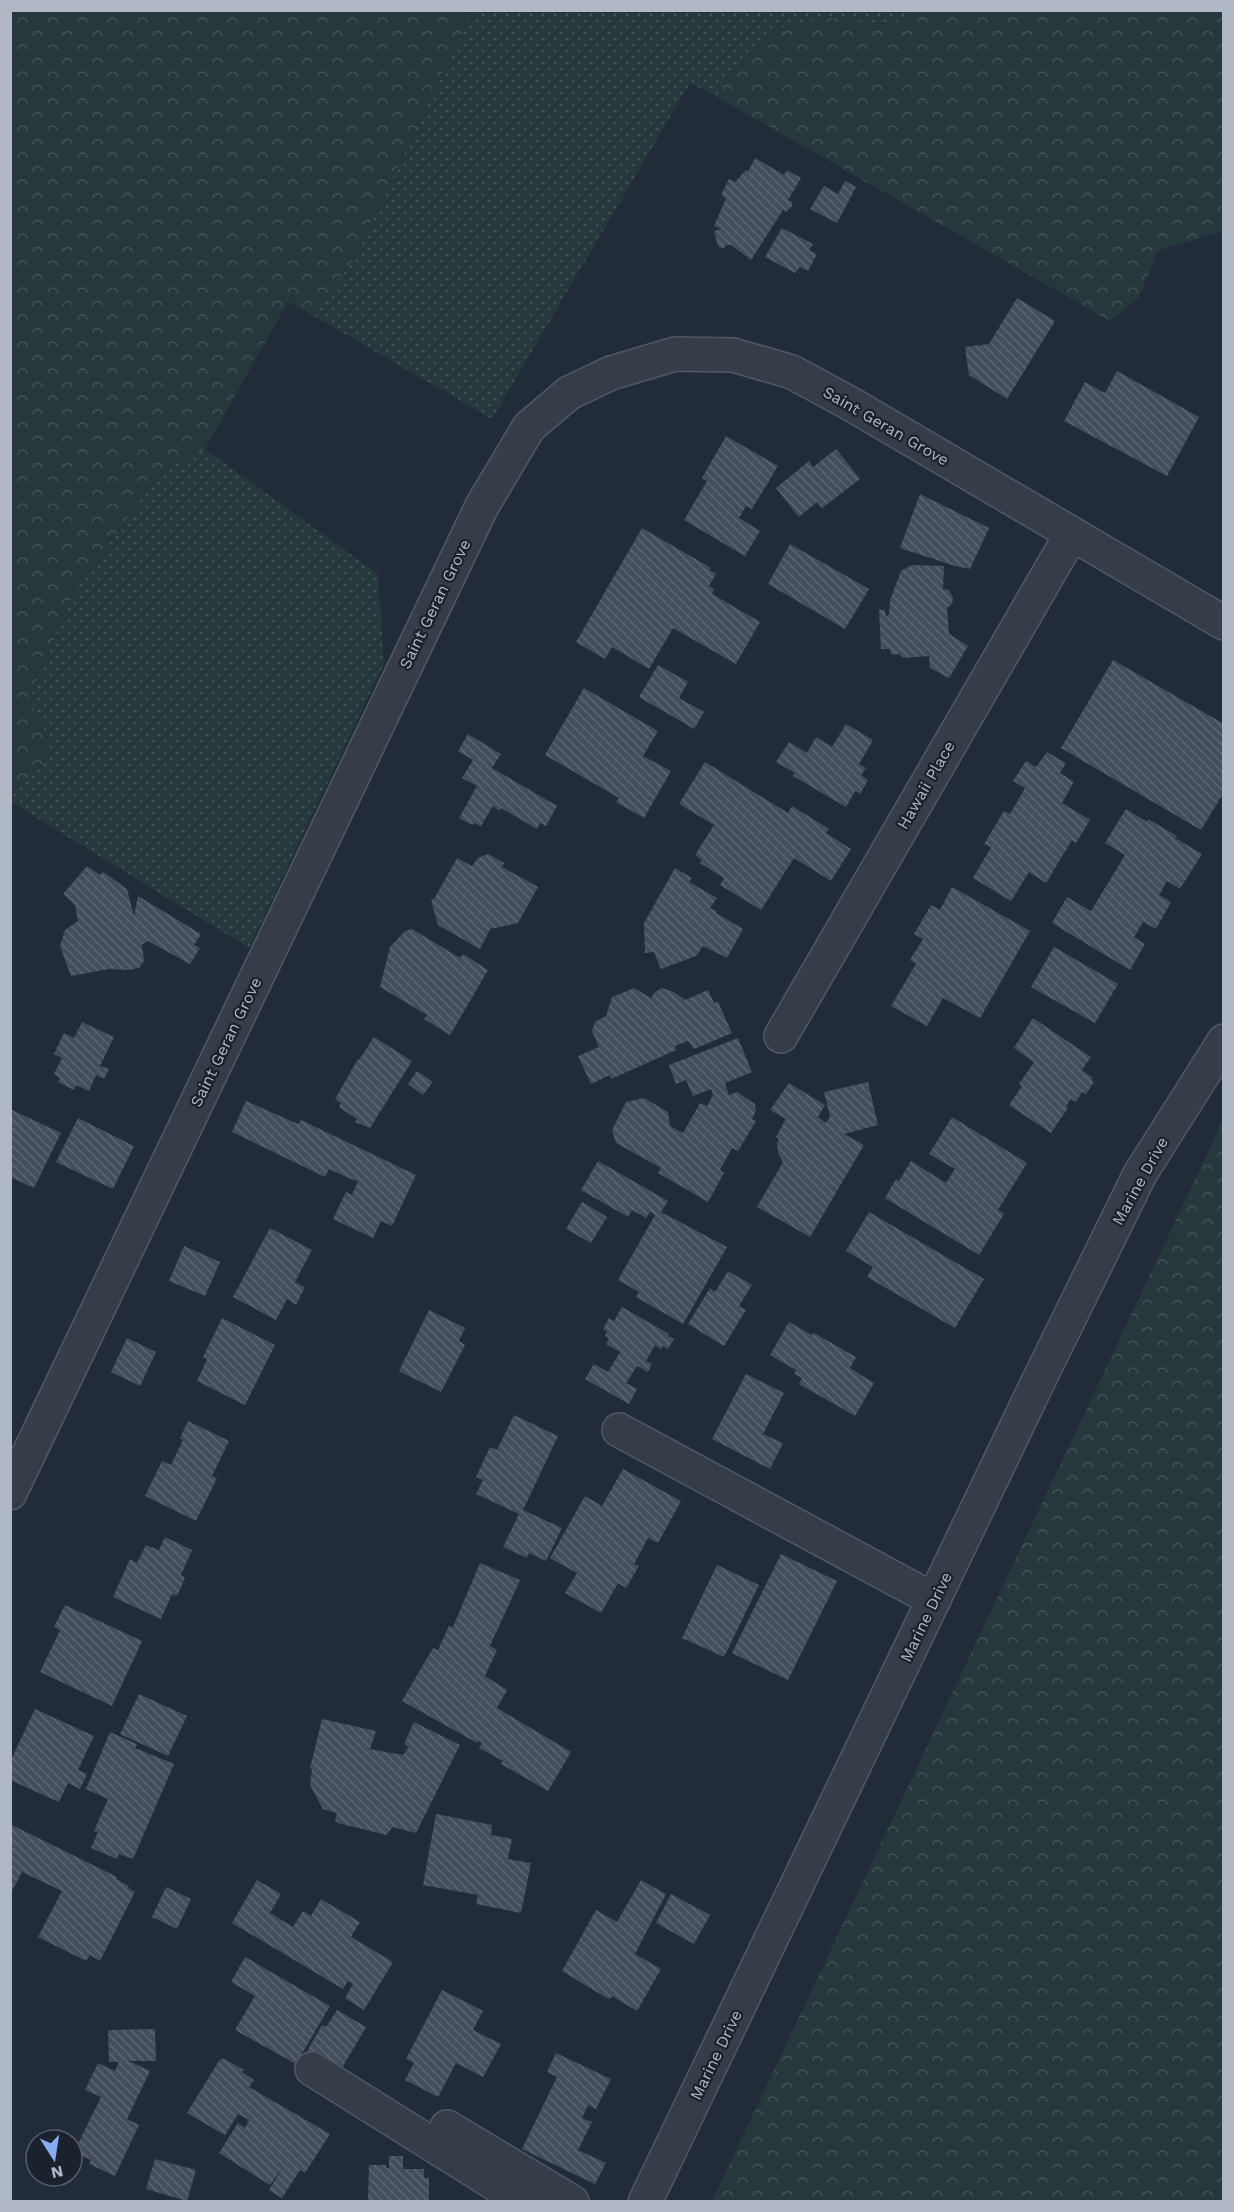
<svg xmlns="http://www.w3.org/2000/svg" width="1234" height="2212" font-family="'Work Sans',sans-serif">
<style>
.grass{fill:url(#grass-dots)}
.forest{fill:url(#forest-crowns)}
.building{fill:url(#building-back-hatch)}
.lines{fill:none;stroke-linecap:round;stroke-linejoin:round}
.minor-casing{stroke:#515864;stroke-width:36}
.minor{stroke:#363d49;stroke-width:33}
.labels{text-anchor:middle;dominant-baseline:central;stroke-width:4.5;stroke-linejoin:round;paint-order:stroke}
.street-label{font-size:16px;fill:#b1b8c5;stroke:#1b222e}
</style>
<defs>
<pattern id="grass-dots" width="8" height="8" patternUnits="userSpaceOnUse" patternTransform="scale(1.5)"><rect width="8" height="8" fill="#25383b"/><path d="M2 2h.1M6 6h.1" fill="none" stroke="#425356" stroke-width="1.8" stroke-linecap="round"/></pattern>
<pattern id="forest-crowns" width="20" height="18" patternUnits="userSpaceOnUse" patternTransform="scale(1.5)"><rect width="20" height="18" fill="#25383b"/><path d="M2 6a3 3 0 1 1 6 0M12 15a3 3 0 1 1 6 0" fill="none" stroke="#425356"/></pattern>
<pattern id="building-back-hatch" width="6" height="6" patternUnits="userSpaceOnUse" patternTransform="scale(1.5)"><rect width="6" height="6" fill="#444d5e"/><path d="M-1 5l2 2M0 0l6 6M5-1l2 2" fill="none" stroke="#5d6574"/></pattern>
</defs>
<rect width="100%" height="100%" fill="#222b39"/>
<g class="grass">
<polygon points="473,11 920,11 918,13 882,24 830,18 733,69 717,97 690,83 492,419 314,316 354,258"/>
<polygon points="205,449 378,574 384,664 249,948 11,802 10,794 47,758 45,732 30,698 71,598 146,492 173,465"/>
</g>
<g class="forest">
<polygon points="11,10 473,11 354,258 314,316 288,302 205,449 173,465 146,492 71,598 30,698 45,732 47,758 11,794"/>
<polygon points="920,11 1223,11 1223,231 1158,251 1138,299 1110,321 717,97 733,69 769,30 830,18 882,24 918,13"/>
<polygon points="1223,1120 1223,2201 712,2201"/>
</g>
<g class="building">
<polygon points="755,158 784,175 787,170 801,178 788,200 792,202 792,206 786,212 783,210 751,260 731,245 726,245 723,249 718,246 714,231 721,229 714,226 726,198 721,195 729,179 735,182 746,170 748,172"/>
<polygon points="845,181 856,187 837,223 810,209 824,186 838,194"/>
<polygon points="782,228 813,244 809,250 817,254 808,271 800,267 795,273 765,257"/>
<polygon points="1017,298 1055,321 1007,399 969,375 965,347 989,344"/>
<polygon points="1117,371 1199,417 1167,476 1064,421 1085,382 1105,393"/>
<polygon points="726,436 778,466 752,509 746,506 739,518 760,531 745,556 684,520 707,481 702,478"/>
<polygon points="836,449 860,479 822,508 817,502 799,517 776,488 809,461 813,467"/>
<polygon points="920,494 989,528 970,569 955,566 900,548"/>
<polygon points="642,528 711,568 709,570 716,574 709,586 714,589 712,594 760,622 736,664 673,628 649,669 612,647 605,659 576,642"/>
<polygon points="790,544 869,589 845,629 768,584"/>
<polygon points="912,565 944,566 943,589 949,590 953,598 952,604 947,608 949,634 968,646 949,678 930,668 929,656 903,658 899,654 891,655 890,649 881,649 879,610 885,610 886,617 889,614 890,600 901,571"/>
<polygon points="1113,660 1224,724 1224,792 1201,830 1061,748"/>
<polygon points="658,665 688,682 679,698 704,712 694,729 639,697"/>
<polygon points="584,688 658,731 643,756 671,771 644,818 616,802 619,798 545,755"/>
<polygon points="846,724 873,740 859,764 866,768 861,775 868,780 860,794 855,791 846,807 793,776 795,773 776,762 789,742 807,753 816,737 832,747"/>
<polygon points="468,734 501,754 492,768 557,806 546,826 540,823 537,829 501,808 500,811 493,806 481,826 474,823 472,825 459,818 477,786 462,778 473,760 458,751"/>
<polygon points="1047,752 1066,763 1060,773 1074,782 1062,803 1090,820 1076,843 1072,840 1046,883 1029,872 1011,901 973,878 991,847 984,844 1004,811 1010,814 1025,788 1013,781 1026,761 1036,767"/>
<polygon points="705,762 788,813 792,806 829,829 826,833 851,849 831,881 794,858 761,910 720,885 724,878 700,863 702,860 695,855 714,825 679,804"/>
<polygon points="1126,809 1147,822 1148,819 1177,836 1175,838 1202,854 1180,889 1167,881 1159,895 1171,902 1156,929 1143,922 1134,937 1145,944 1130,970 1052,923 1067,897 1091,911 1125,855 1105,843"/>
<polygon points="488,854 504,863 502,867 538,887 518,923 490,929 480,949 438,925 431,900 434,899 457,858 472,866 478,858"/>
<polygon points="87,866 100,875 103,872 127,889 134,916 138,896 201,934 194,945 200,948 190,964 148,941 142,945 144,961 139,968 129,970 109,969 71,976 60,946 65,930 78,921 75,905 63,894"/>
<polygon points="675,868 692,878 689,882 717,898 710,908 717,912 716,913 743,929 727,958 703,946 696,956 661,969 654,952 645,953 644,923"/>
<polygon points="952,887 1030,931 980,1018 943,998 927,1026 891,1006 916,964 910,960 923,939 914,934 931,905 940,910"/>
<polygon points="412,929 460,958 463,954 488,970 450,1035 424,1019 427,1015 380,987 390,947 405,931"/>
<polygon points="1054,947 1118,984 1095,1023 1031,987"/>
<polygon points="634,988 651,998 655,992 662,988 674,992 685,1000 708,990 714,1003 718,1002 732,1033 694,1049 688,1041 675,1046 676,1050 611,1079 610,1075 591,1084 578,1056 599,1047 592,1031 595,1022 606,1016 612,997"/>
<polygon points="1033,1018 1091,1057 1082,1070 1093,1078 1091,1080 1094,1082 1086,1094 1082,1092 1076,1102 1071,1099 1066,1106 1068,1108 1051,1133 1009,1105 1022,1086 1019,1084 1034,1062 1014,1048"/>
<polygon points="82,1022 114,1037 100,1066 109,1069 104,1079 96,1075 89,1091 76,1085 74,1090 58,1082 60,1078 54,1074 62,1058 54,1054 64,1033 74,1038"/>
<polygon points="374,1037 412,1061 370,1128 355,1122 357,1119 339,1107 341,1103 335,1099 358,1059 359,1060"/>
<polygon points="738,1038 752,1072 725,1083 729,1095 737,1092 755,1104 756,1111 752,1119 756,1121 738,1151 732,1148 720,1170 724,1173 708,1202 658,1173 661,1168 616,1143 612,1130 626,1102 644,1098 668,1112 670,1126 683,1133 700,1103 707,1106 713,1095 711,1089 693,1096 686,1080 676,1084 669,1065"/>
<polygon points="417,1071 433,1082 423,1095 408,1084"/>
<polygon points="868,1082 878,1125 844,1134 864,1145 810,1237 757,1207 783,1162 778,1153 777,1142 779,1139 776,1137 786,1119 770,1110 789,1083 825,1105 818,1117 826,1123 830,1117 824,1092"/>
<polygon points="246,1101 298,1124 301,1120 416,1175 392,1226 381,1221 373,1238 333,1219 346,1192 352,1195 358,1182 329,1169 325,1177 232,1132"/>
<polygon points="10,1109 61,1133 34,1188 10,1177"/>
<polygon points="952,1117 1027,1163 998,1210 1004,1214 979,1255 885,1198 896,1179 899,1181 911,1161 946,1183 955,1169 929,1154"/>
<polygon points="78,1118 134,1146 113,1189 56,1162"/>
<polygon points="598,1161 668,1201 661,1212 727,1247 683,1324 636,1297 639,1292 618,1280 655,1215 650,1212 646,1218 632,1210 628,1217 581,1190"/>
<polygon points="582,1202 607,1217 591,1243 566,1229"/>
<polygon points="869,1212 984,1279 955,1328 867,1277 873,1267 846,1251"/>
<polygon points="270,1228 312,1250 295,1282 305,1287 296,1305 287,1299 276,1320 233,1297"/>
<polygon points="184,1246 220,1262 205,1296 169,1281"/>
<polygon points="728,1271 752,1285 739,1306 746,1310 724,1346 688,1324 710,1288 715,1292"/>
<polygon points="622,1307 669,1334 668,1336 674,1339 668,1349 663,1346 661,1349 655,1345 646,1361 652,1364 648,1372 637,1366 626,1383 637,1389 629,1404 585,1379 594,1364 608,1372 620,1352 606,1344 609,1338 605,1336 607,1331 603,1329 609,1318 614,1321"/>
<polygon points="429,1310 465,1328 459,1341 465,1345 441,1392 399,1371"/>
<polygon points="222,1318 275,1345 245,1405 197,1381 207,1359 203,1357"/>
<polygon points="789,1322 812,1335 814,1333 856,1357 850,1368 874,1383 855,1416 799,1384 802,1378 794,1374 796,1370 770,1355"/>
<polygon points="127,1338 156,1352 140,1386 111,1372"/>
<polygon points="746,1374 784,1393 763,1434 783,1443 770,1469 712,1439"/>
<polygon points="514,1415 558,1436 523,1510 562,1528 546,1561 529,1553 527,1558 503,1547 519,1514 476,1494 483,1480 476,1477 490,1447 497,1450"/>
<polygon points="188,1421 229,1441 212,1476 217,1478 196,1521 145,1496 162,1461 171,1465 183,1440 180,1438"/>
<polygon points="623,1469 681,1501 658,1543 648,1538 634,1564 639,1566 626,1588 618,1583 601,1613 565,1593 577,1573 550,1558 585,1496 602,1506"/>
<polygon points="165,1537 192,1550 181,1575 185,1578 177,1596 172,1594 161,1619 113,1597 130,1559 137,1563 146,1545 159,1550"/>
<polygon points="781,1554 837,1581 788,1680 732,1653"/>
<polygon points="480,1563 520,1580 490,1646 497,1650 485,1676 507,1690 497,1708 571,1752 548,1791 501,1764 503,1761 479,1748 482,1743 479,1741 477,1743 402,1701 433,1648 438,1650 449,1626 453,1627"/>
<polygon points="717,1565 759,1585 724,1657 682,1638"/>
<polygon points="65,1605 142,1641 112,1706 40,1672 60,1630 54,1627"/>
<polygon points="139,1694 187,1716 168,1756 120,1734"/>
<polygon points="35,1709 94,1736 78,1770 87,1774 80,1789 68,1783 59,1802 10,1780 10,1762"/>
<polygon points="322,1719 376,1731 370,1749 403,1755 409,1747 404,1744 414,1722 460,1745 416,1833 393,1827 386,1835 338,1823 335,1820 337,1813 323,1809 310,1785 312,1769 310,1768"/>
<polygon points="110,1732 137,1744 135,1748 174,1764 133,1859 119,1854 117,1859 91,1848 98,1832 94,1831 108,1799 86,1789"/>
<polygon points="436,1814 492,1825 491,1835 512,1839 508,1859 531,1863 521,1913 476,1904 478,1895 423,1885"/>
<polygon points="10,1824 117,1877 116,1879 129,1886 128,1888 135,1892 100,1961 90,1955 86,1961 38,1937 62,1891 22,1872 10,1895"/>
<polygon points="257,1880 281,1894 270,1913 293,1927 303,1911 311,1916 321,1899 360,1922 351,1937 393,1962 364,2010 345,1998 353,1984 348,1981 343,1989 232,1923"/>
<polygon points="641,1880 666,1894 635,1954 661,1969 637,2011 612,1996 610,1999 605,1997 562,1971 596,1910 617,1922"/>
<polygon points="166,1887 191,1899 177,1929 152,1917"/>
<polygon points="671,1894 710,1915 694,1944 656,1923"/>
<polygon points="245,1957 330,2006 296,2064 235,2030 255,1996 231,1982"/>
<polygon points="442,1990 483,2011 473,2030 501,2044 483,2077 456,2063 438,2097 405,2080 414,2063 406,2059"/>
<polygon points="337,2010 366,2027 339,2073 306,2053 322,2025 326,2027"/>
<polygon points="155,2029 156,2061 129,2061 150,2071 127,2119 139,2125 115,2176 89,2164 91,2160 74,2152 101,2097 85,2090 98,2063 115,2071 119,2062 109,2062 108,2030"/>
<polygon points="556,2053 611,2079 596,2109 588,2105 582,2118 592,2122 578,2150 606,2163 595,2184 522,2149 557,2077 547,2072"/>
<polygon points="223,2058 244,2070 242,2072 254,2080 249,2087 330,2134 305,2173 300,2170 282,2198 269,2190 283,2167 270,2185 219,2153 238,2123 245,2128 249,2120 238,2114 225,2135 187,2113 220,2059 222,2060"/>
<polygon points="389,2156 403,2156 403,2169 424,2169 424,2178 429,2178 429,2200 368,2202 369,2165 386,2165 386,2168 389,2168"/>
<polygon points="155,2159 196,2170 187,2201 146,2189"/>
</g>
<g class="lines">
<defs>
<g id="minor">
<polyline points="781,1036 1071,535"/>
<polyline points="619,1430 934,1600"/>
<polyline points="10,1493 482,506 529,427 569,393 611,373 675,354 733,355 792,372 851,404 1224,623"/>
<polyline points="312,2069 524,2202"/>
<polyline points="447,2127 572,2202"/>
<polyline points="645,2202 1036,1386 1140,1174 1224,1041"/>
</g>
</defs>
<use href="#minor" class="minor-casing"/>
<use href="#minor" class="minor"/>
</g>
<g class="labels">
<g class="street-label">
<text transform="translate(886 426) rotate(30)">Saint Geran Grove</text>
<text transform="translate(435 604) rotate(-64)">Saint Geran Grove</text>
<text transform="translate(926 785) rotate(-60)">Hawaii Place</text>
<text transform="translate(226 1042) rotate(-64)">Saint Geran Grove</text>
<text transform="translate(1140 1181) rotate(-61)">Marine Drive</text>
<text transform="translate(926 1617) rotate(-64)">Marine Drive</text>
<text transform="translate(716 2055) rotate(-64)">Marine Drive</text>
</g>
</g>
<rect width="1234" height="2212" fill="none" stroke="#b1b8c5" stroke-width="24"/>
<g transform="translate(54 2158) rotate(168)"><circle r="28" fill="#1b222e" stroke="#575e6a" stroke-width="1.5"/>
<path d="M0-4.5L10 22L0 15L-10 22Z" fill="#88abf3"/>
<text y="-9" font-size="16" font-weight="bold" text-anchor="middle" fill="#b1b8c5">N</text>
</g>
</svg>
